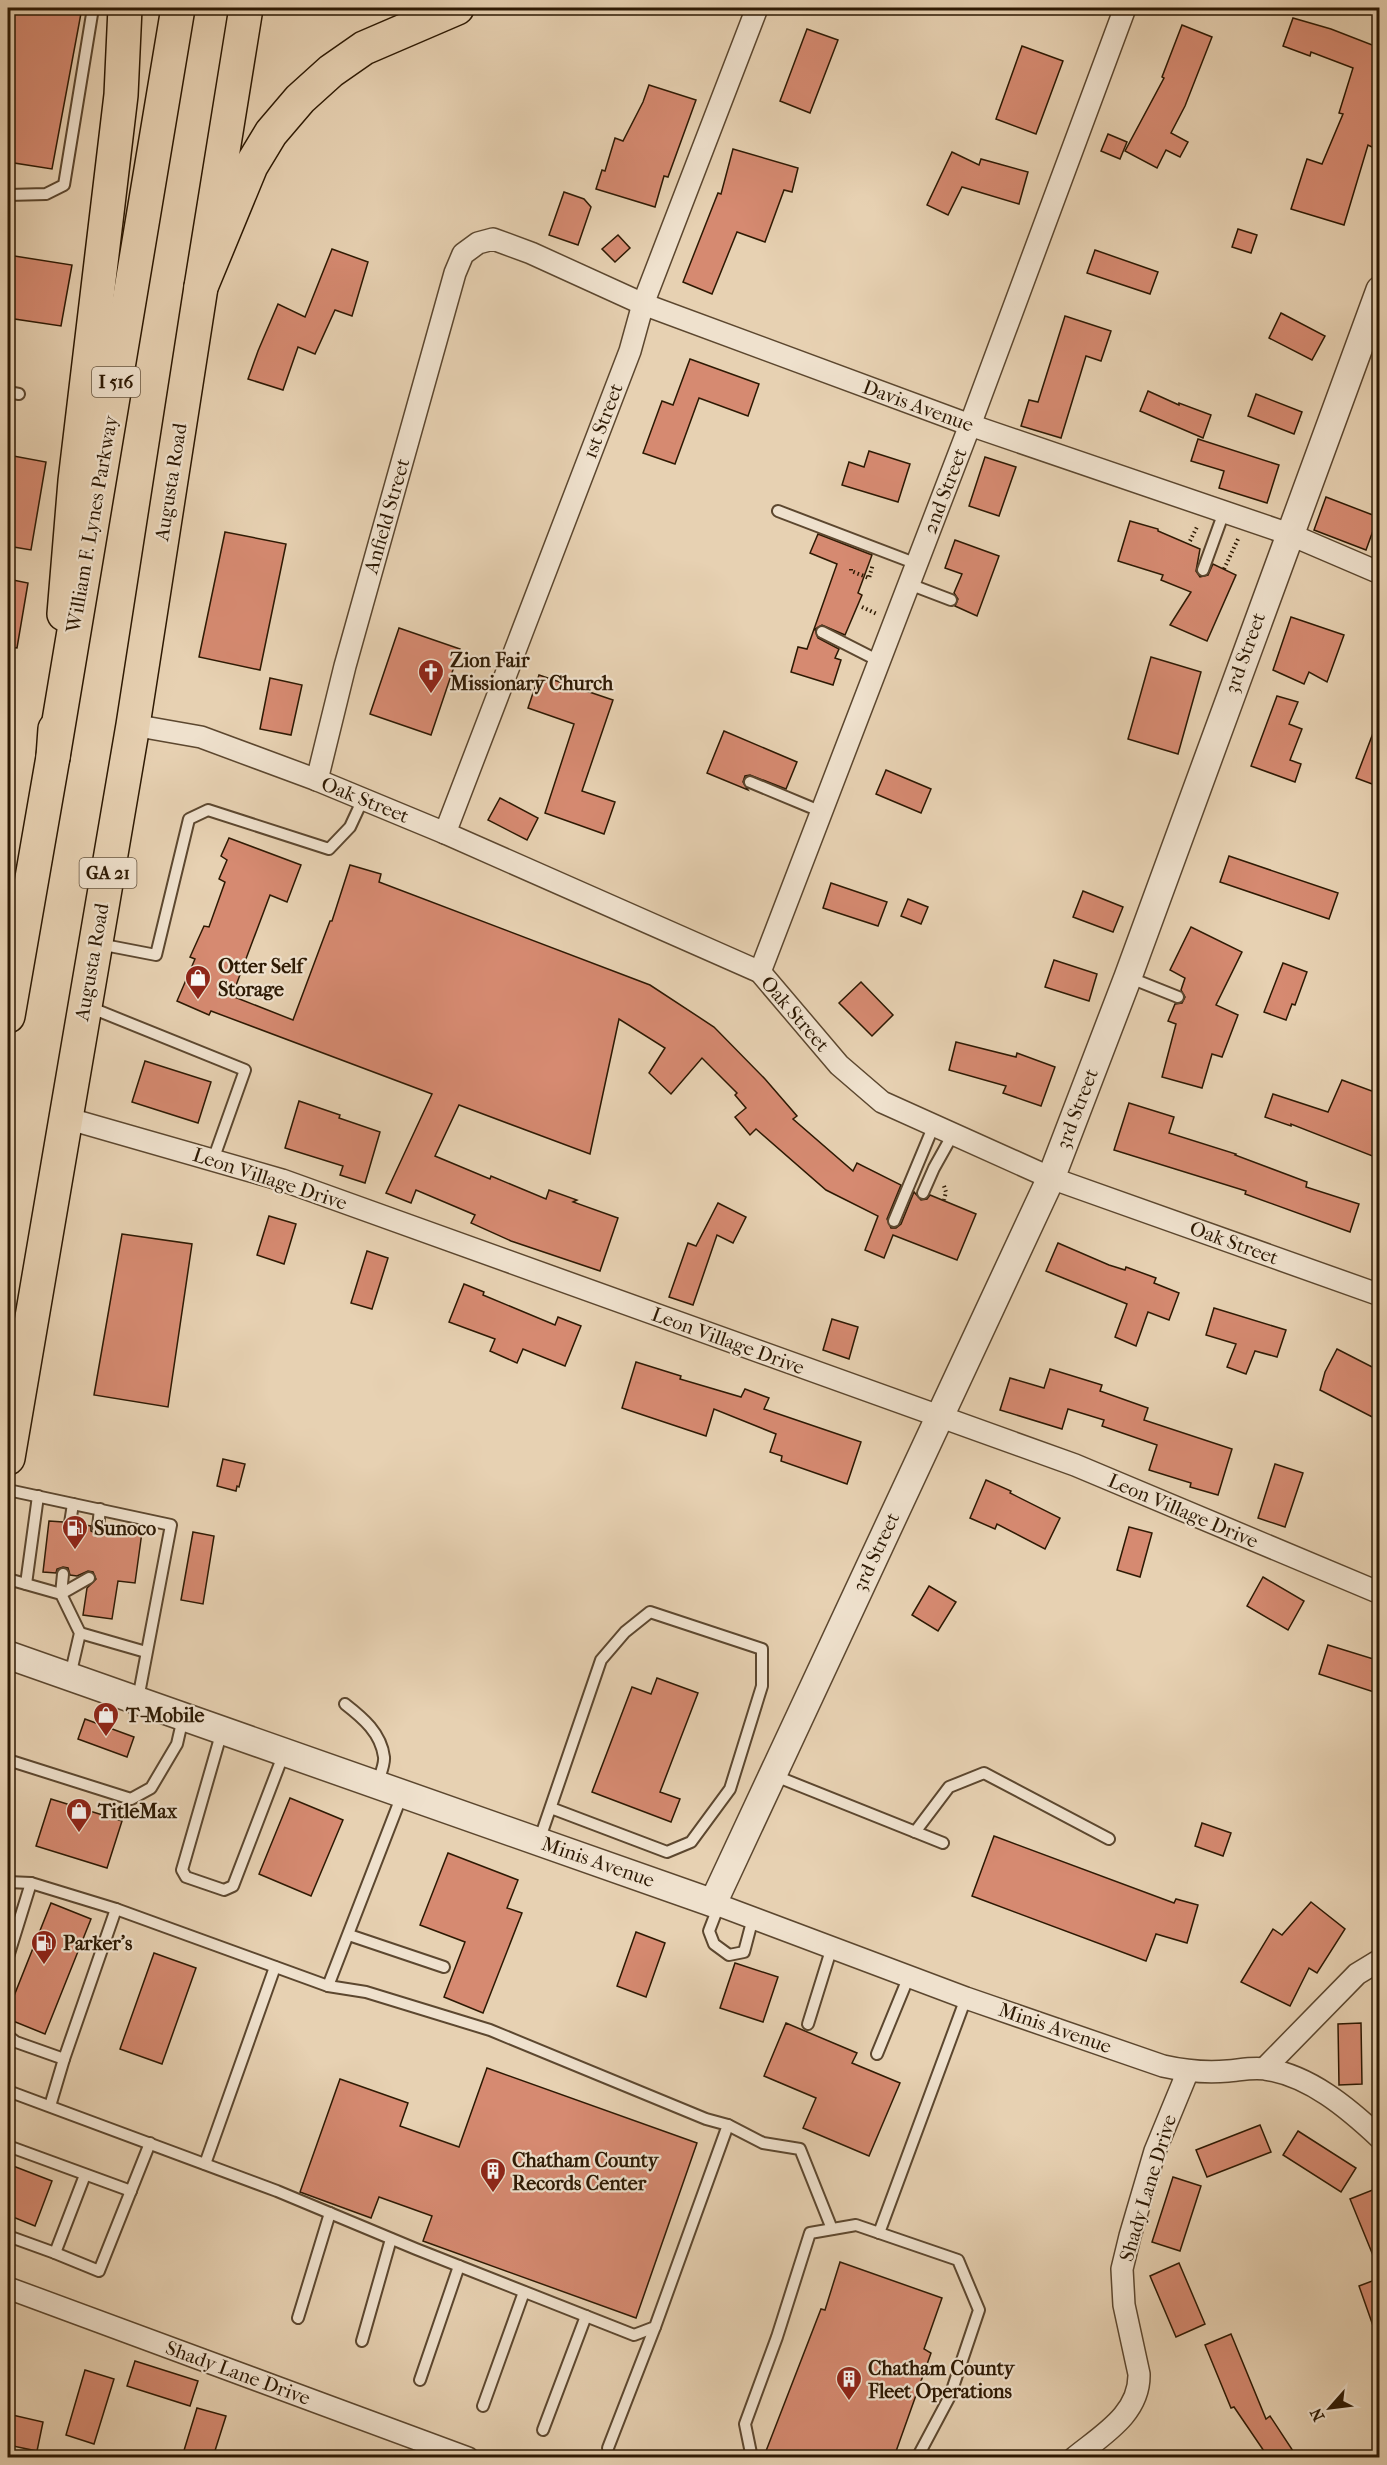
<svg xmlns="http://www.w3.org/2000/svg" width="1387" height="2465" font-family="'IM FELL French Canon',serif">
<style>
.building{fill:#d68a71;stroke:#2d1903;stroke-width:1.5}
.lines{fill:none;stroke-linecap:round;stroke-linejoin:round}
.service-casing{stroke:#5c472f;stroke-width:14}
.minor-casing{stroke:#5c472f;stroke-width:24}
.tertiary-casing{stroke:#5c472f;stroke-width:30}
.trunk-casing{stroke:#2d1903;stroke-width:36}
.motorway-casing{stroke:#2d1903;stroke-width:36}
.path{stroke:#2d1903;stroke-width:4;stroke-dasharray:1.5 3;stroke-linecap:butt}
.service{stroke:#efe1cd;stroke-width:10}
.minor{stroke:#efe1cd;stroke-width:21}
.tertiary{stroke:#efe1cd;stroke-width:27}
.trunk{stroke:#e7d1b2;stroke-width:33}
.motorway{stroke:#e7d1b2;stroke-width:33}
.labels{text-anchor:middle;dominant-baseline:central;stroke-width:4.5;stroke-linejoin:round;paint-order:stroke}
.shield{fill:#efe1cd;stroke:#675540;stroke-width:1.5}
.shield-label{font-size:18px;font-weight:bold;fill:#2d1903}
.street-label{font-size:20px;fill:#2d1903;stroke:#efe1cd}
.poi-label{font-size:20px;font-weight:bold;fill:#2d1903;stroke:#efe1cd;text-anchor:start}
</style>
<rect width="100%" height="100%" fill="#e7d1b2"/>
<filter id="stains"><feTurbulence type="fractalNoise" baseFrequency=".00333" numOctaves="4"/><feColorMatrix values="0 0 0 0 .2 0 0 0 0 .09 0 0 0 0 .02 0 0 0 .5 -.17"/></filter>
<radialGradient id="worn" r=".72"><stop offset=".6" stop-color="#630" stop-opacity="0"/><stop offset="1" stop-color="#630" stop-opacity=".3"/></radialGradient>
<g class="building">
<polygon points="8,8 82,8 52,169 8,162"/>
<polygon points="1293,18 1331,29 1380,48 1380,151 1368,145 1344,225 1291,209 1307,159 1322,164 1343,114 1339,113 1353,68 1311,52 1310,56 1283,46"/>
<polygon points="1182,25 1212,37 1185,106 1171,133 1188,142 1180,157 1166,150 1157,168 1125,151 1164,78 1162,77"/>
<polygon points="807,29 838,40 810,113 780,101"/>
<polygon points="1022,46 1063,61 1036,134 996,119"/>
<polygon points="649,85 696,100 668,177 664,176 655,207 596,189 602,170 605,171 615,138 623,141 643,102"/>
<polygon points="1108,134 1127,142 1120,159 1101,151"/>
<polygon points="733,149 798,168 792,192 784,190 765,242 737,232 712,294 683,282 718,193 721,194"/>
<polygon points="952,152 979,165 981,159 1028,172 1019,204 962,187 948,215 927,205"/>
<polygon points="564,192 584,199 591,207 578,245 549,235"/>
<polygon points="1238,229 1257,235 1251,253 1232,247"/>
<polygon points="618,235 630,248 615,262 602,249"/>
<polygon points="332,249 368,262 352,316 335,310 315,354 298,347 283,390 248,379 258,351 278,304 305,317"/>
<polygon points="1095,250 1158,272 1150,294 1087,273"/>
<polygon points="8,255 72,265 61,326 8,318"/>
<polygon points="1281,313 1325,336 1312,360 1269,338"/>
<polygon points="1065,316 1111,331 1101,361 1086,356 1061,438 1021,426 1029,400 1038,402"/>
<polygon points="690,359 759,384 748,416 699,398 675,464 643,453 662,401 673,405"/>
<polygon points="1148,391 1179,405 1179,403 1211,415 1203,438 1140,411"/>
<polygon points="1256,394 1302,412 1294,434 1248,416"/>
<polygon points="1198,439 1279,465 1267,503 1219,488 1224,471 1191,461"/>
<polygon points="869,451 910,464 898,502 842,485 849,462 864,467"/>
<polygon points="8,455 46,462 31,550 8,546"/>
<polygon points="985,457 1016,467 999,516 969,506"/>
<polygon points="1326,497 1378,517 1366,550 1314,530"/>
<polygon points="1130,521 1158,529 1158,531 1200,549 1196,571 1200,577 1208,575 1213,564 1236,575 1207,641 1170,625 1191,592 1161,580 1163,575 1118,561"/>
<polygon points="225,532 286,544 260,670 199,657"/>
<polygon points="818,534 872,555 858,593 862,595 845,635 822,625 815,629 818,638 839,649 835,658 841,660 833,685 791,672 798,647 807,649 837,564 810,553"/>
<polygon points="955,540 999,556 977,616 955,606 958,599 954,593 962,574 945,568"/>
<polygon points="8,579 28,583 17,648 8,647"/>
<polygon points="1291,617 1344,635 1327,682 1309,672 1304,684 1273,670"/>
<polygon points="399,628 460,649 431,735 370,714"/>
<polygon points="1151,657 1201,672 1178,754 1128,739"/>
<polygon points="539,675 613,700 582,791 615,802 604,834 545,813 574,724 528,708"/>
<polygon points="270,678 302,685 291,735 260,729"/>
<polygon points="1277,696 1298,702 1289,724 1302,729 1290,760 1301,764 1295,782 1251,766"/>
<polygon points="1378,720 1380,720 1380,787 1356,778"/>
<polygon points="724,731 797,762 786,789 750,775 745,776 743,782 748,790 707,773"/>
<polygon points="886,770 931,789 921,813 876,794"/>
<polygon points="500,798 538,818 527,840 488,820"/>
<polygon points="229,838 301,865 287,902 270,895 232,996 293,1020 330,921 332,921 350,865 381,874 379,882 650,985 714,1027 765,1079 797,1116 793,1119 853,1171 857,1163 901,1185 887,1219 891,1228 896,1228 901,1224 914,1192 921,1200 927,1199 930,1195 976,1214 957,1260 893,1235 884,1258 865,1250 878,1216 826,1190 756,1129 750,1135 735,1117 746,1108 735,1095 737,1093 702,1058 671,1094 649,1073 665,1048 619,1019 590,1154 459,1105 435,1156 490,1179 491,1176 546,1199 549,1190 577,1200 573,1202 618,1218 600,1271 511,1241 471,1223 475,1215 416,1190 411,1203 386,1193 432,1094 211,1011 209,1015 177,1001 195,959 190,957 204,926 209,927 225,882 219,879 227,860 221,856"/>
<polygon points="1229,856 1338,893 1329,919 1220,882"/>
<polygon points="831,883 887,902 878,926 823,908"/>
<polygon points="1083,891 1123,907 1113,932 1073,917"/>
<polygon points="908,899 928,907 921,924 901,916"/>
<polygon points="1191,927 1242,952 1216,1005 1238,1015 1222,1057 1212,1054 1202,1088 1162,1077 1176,1024 1168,1021 1175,1004 1182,1003 1185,997 1181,990 1185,978 1170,970"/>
<polygon points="1054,960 1097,974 1089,1001 1045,987"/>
<polygon points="1283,963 1307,972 1295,1005 1292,1004 1286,1020 1264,1012"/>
<polygon points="861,982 893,1015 872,1036 839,1003"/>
<polygon points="956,1042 1016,1057 1017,1053 1055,1067 1041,1106 1003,1093 1006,1086 949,1070"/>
<polygon points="145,1061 211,1082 198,1123 132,1102"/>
<polygon points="1342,1080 1380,1094 1380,1159 1291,1124 1291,1126 1265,1117 1273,1094 1328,1112"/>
<polygon points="299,1101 340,1115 339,1118 380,1132 365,1183 340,1175 343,1166 285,1148"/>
<polygon points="1129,1103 1174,1117 1169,1133 1236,1154 1235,1155 1307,1182 1306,1187 1359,1204 1350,1232 1245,1194 1246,1191 1114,1150"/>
<polygon points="718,1203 746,1217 733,1243 717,1235 693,1305 669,1297 688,1243 696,1246"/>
<polygon points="269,1216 296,1224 284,1264 257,1255"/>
<polygon points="122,1234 192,1244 168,1407 94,1395"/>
<polygon points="1058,1243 1109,1265 1125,1270 1126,1267 1156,1278 1154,1283 1179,1293 1169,1320 1148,1312 1136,1346 1115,1337 1127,1304 1046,1271"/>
<polygon points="367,1251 388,1258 372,1309 351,1303"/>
<polygon points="464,1284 484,1292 483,1295 555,1325 558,1317 581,1326 565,1366 523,1349 517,1363 490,1351 495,1339 449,1322"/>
<polygon points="1214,1308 1286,1330 1277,1357 1255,1351 1246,1374 1227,1367 1236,1344 1206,1335"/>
<polygon points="832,1319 858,1327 849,1359 823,1350"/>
<polygon points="1337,1349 1380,1371 1380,1421 1320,1390 1325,1372"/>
<polygon points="636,1362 681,1376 680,1379 741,1397 745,1389 769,1398 764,1409 861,1442 847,1484 781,1461 782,1456 770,1452 776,1434 714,1409 706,1436 622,1408"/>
<polygon points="1050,1369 1102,1385 1100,1391 1148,1408 1144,1420 1232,1449 1218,1495 1190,1487 1191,1483 1149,1470 1157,1445 1102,1426 1104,1420 1068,1409 1062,1429 1000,1410 1010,1378 1044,1388"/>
<polygon points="223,1459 245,1464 239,1487 237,1486 236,1491 217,1486"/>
<polygon points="1275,1464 1303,1473 1285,1527 1258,1518"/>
<polygon points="986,1480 1011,1491 1010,1493 1060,1518 1045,1549 997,1524 995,1529 970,1518"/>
<polygon points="49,1521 63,1522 65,1528 69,1530 75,1528 77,1524 91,1526 91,1531 97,1534 102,1534 105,1528 142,1532 135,1583 118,1581 112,1619 83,1615 87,1588 96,1579 93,1572 88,1571 77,1576 70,1575 68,1568 63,1567 57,1569 56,1573 43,1572"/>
<polygon points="1129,1527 1152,1533 1140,1577 1117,1570"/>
<polygon points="193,1532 214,1536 203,1604 181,1600"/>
<polygon points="1263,1577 1304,1601 1288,1630 1247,1606"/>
<polygon points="929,1586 956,1602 938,1631 912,1615"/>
<polygon points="1328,1645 1380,1661 1380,1694 1319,1674"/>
<polygon points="657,1678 698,1693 660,1792 680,1799 671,1822 592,1792 632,1687 651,1694"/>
<polygon points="85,1719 134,1737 127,1757 78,1739"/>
<polygon points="290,1798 343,1820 311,1896 259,1874"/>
<polygon points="51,1799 122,1821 107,1868 36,1846"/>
<polygon points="1202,1823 1231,1833 1223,1856 1195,1846"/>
<polygon points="994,1836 1174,1903 1176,1899 1198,1905 1187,1943 1156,1934 1146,1961 972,1896"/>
<polygon points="448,1853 518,1880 507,1908 522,1913 483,2013 444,1997 465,1942 420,1925"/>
<polygon points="1311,1902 1345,1929 1317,1973 1309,1968 1290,2006 1241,1982 1273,1929 1282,1935"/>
<polygon points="51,1903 91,1919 45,2034 8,2019 8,2011"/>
<polygon points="636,1932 665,1943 646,1997 617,1986"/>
<polygon points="154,1953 196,1968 162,2064 120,2049"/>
<polygon points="735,1963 778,1977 763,2022 720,2008"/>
<polygon points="786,2023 857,2053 852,2063 900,2083 869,2156 803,2128 816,2098 764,2076"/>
<polygon points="1361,2023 1362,2084 1339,2085 1338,2024"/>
<polygon points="487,2068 697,2143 636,2318 423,2241 432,2216 379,2197 371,2218 300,2192 340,2079 408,2103 400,2126 459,2147"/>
<polygon points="1260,2125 1271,2152 1207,2177 1196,2150"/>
<polygon points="1298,2131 1356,2168 1341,2192 1283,2155"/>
<polygon points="8,2164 52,2181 35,2226 8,2215"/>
<polygon points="1173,2177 1201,2186 1180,2251 1152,2242"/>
<polygon points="1380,2187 1380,2270 1379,2270 1350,2199"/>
<polygon points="840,2262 942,2298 924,2349 931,2353 894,2457 783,2457 766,2451 821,2309 825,2310"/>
<polygon points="1179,2263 1205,2324 1176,2337 1150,2276"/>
<polygon points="1380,2278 1380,2337 1377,2337 1359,2286"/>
<polygon points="1231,2334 1266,2419 1270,2416 1297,2457 1268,2457 1234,2407 1231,2408 1205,2345"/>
<polygon points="135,2361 198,2381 190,2406 127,2386"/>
<polygon points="85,2370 114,2379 94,2444 66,2435"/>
<polygon points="197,2408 226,2416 213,2457 182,2457"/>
<polygon points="8,2414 43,2422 37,2451 8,2445"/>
</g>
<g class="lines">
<defs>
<g id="service">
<polyline points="8,195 46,194 64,185 93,8"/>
<polyline points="8,392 19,394"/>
<polyline points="778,511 917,564"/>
<polyline points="1203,570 1224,512"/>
<polyline points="909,584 951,600"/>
<polyline points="822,632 879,661"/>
<polyline points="750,782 822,812"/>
<polyline points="99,944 156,955 189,819 208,810 329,849 350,827 363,799"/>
<polyline points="1128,977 1178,997"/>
<polyline points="89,1007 245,1070 213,1160"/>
<polyline points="923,1193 934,1168 953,1134"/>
<polyline points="894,1221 934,1125"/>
<polyline points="8,1490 171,1525 138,1699"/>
<polyline points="70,1523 73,1504"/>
<polyline points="98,1527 100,1509"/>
<polyline points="8,1579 61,1594 80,1633 70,1676"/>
<polyline points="26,1584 38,1496"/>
<polyline points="61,1594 89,1578"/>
<polyline points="61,1594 63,1574"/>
<polyline points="80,1633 146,1652"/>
<path d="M345,1704C363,1718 381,1733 384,1757C385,1765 379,1777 377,1785"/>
<polyline points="222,1731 182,1870 186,1877 224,1890 233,1886 284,1753"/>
<polyline points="8,1760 131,1799 151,1788 177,1744 183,1718"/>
<polyline points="773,1775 943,1843"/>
<polyline points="915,1832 949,1787 984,1773 1109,1839"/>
<polyline points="539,1841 601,1660 625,1632 650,1612 762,1649 762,1686 730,1789 691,1842 667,1852 551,1808"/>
<polyline points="8,1882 31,1883 116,1909 64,2059 16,2042 8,2036"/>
<polyline points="719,1905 709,1931 714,1944 729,1955 744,1952 753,1918"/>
<polyline points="349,1935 444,1967"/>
<polyline points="8,1957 31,1883"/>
<polyline points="328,1986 402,1795"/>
<polyline points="808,2024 832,1947"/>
<polyline points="877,2054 909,1976"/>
<polyline points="8,2091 277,2191 416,2249 634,2335 655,2327 728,2125 706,2119 490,2030 366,1992 328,1986 116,1909"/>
<polyline points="50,2106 64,2059"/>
<polyline points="728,2125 763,2143 800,2149 832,2229"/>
<polyline points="8,2146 131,2191"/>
<polyline points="205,2164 275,1967"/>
<polyline points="879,2233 966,1998"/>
<polyline points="8,2236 55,2253 85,2175"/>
<polyline points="55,2253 99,2271 150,2143"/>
<polyline points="298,2318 330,2213"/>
<polyline points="362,2341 391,2239"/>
<polyline points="420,2380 459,2266"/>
<polyline points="483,2406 524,2292"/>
<polyline points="543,2430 586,2316"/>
<polyline points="608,2448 655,2327"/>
<polyline points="752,2458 745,2424 777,2337 810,2233 856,2225 958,2260 979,2310 950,2396 917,2458"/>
</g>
<g id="minor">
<polyline points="133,725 201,737 317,780 445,833 760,972 839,1065 882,1102 1051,1178 1380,1295"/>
<polyline points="317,780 345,666 455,273 463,254 478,243 493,239 531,253 643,304 970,425 1289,534 1380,573"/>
<polyline points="445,833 630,351 643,304 757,8"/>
<polyline points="760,972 970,425 1125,8"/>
<polyline points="66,1118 282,1180 1075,1465 1380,1593"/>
<path d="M713,1903L966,1998L1163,2066C1185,2071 1206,2073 1228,2071C1240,2070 1253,2067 1265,2069C1309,2075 1348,2108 1380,2138"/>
<polyline points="1265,2068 1357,1974 1380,1960"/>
<polyline points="8,2288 468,2458"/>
<path d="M1074,2458C1102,2435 1140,2414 1139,2374L1124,2305L1122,2269L1130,2236L1155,2151L1188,2071"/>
</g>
<polyline id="tertiary" points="8,1655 713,1903 1051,1178 1128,977 1380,290"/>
<g id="trunk">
<polyline points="64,614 75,481 121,95 125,8"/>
<polyline points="8,1016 53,757 55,729"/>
<polyline points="8,1458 133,725 201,287 251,166 271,133 300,99 331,71 364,48 457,8"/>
</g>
<g id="motorway">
<polyline points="201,287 246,8"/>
<polyline points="53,757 178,8"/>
</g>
</defs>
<use href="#service" class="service-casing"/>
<use href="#minor" class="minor-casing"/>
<use href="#tertiary" class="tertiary-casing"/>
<use href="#trunk" class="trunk-casing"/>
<use href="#motorway" class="motorway-casing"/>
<g class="path">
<polyline points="1190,541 1198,525"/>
<polyline points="851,569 851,571 869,578 873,564"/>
<polyline points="1224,569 1239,537"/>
<polyline points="862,607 877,614"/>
<polyline points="944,1186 946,1192 944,1200"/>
</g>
<use href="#service" class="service"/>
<use href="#minor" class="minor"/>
<use href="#tertiary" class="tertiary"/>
<use href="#trunk" class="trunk"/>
<use href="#motorway" class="motorway"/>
</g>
<defs>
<symbol id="church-pin" viewBox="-11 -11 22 30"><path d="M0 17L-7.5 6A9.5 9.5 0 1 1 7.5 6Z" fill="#8f2418" stroke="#efe1cd"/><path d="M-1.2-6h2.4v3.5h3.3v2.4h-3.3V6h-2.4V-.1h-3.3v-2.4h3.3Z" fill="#fff"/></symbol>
<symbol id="shop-pin" viewBox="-11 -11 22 30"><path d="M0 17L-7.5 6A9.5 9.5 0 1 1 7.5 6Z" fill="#8f2418" stroke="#efe1cd"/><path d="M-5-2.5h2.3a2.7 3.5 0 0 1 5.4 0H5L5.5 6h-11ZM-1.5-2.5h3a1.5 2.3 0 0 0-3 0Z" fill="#fff"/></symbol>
<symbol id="fuel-pin" viewBox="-11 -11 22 30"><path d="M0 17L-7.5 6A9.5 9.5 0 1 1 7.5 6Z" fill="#8f2418" stroke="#efe1cd"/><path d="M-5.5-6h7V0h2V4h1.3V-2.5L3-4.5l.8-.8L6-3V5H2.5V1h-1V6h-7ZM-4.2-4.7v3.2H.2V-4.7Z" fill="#fff"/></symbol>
<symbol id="building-pin" viewBox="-11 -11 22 30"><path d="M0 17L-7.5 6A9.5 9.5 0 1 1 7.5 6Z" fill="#8f2418" stroke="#efe1cd"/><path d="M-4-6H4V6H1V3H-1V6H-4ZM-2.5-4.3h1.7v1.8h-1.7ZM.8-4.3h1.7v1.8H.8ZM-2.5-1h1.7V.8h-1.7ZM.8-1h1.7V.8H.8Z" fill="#fff"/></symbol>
</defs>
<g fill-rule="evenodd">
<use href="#church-pin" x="416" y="657" width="30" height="40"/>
<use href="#shop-pin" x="183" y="963" width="30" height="40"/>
<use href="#fuel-pin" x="60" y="1513" width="30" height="40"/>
<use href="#shop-pin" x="91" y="1700" width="30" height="40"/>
<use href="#shop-pin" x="64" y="1796" width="30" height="40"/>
<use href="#fuel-pin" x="29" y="1928" width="30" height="40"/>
<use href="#building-pin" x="478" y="2156" width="30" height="40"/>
<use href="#building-pin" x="834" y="2364" width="30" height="40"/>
</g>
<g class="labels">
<g class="shield">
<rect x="92" y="367" width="48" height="30" rx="4.5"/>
<rect x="79.5" y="858" width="57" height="30" rx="4.5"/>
</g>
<g class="shield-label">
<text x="116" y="382">I 516</text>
<text x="108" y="873">GA 21</text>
</g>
<g class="street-label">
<text transform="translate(918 406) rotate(20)">Davis Avenue</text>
<text transform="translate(603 421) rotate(-69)">1st Street</text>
<text transform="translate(171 482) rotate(-81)">Augusta Road</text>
<text transform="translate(945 491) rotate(-69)">2nd Street</text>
<text transform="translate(387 516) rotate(-74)">Anfield Street</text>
<text transform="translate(92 524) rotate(-80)">William F. Lynes Parkway</text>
<text transform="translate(1245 653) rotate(-70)">3rd Street</text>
<text transform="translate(365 800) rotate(22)">Oak Street</text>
<text transform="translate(92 962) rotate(-80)">Augusta Road</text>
<text transform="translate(795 1014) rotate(49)">Oak Street</text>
<text transform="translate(1077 1109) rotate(-69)">3rd Street</text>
<text transform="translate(270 1179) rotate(18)">Leon Village Drive</text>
<text transform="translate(1234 1243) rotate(20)">Oak Street</text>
<text transform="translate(728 1341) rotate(20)">Leon Village Drive</text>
<text transform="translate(1183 1511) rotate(23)">Leon Village Drive</text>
<text transform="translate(876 1552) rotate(-65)">3rd Street</text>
<text transform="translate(598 1862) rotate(19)">Minis Avenue</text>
<text transform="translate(1055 2028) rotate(19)">Minis Avenue</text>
<text transform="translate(1148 2188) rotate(-73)">Shady Lane Drive</text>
<text transform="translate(238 2373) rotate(20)">Shady Lane Drive</text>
</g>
<g class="poi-label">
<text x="450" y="660">Zion Fair<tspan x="450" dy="23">Missionary Church</tspan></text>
<text x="218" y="966">Otter Self<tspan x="218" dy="23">Storage</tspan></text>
<text x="94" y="1528">Sunoco</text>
<text x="126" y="1715">T-Mobile</text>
<text x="98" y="1811">TitleMax</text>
<text x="63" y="1943">Parker's</text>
<text x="512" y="2160">Chatham County<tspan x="512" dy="23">Records Center</tspan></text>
<text x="868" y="2368">Chatham County<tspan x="868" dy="23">Fleet Operations</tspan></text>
</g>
</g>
<rect width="1387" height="2465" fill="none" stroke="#e7d1b2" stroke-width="30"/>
<rect x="9" y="9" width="1369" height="2447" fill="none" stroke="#2d1903" stroke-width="3"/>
<rect x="15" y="15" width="1357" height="2435" fill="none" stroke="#2d1903" stroke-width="1.5"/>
<g transform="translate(1330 2408) rotate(242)" stroke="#efe1cd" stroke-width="4.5" paint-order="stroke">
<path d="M0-4.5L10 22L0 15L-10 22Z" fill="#2d1903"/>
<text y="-9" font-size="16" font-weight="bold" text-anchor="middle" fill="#2d1903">N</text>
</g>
<rect width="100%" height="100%" filter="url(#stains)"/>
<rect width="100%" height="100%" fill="url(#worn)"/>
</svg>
